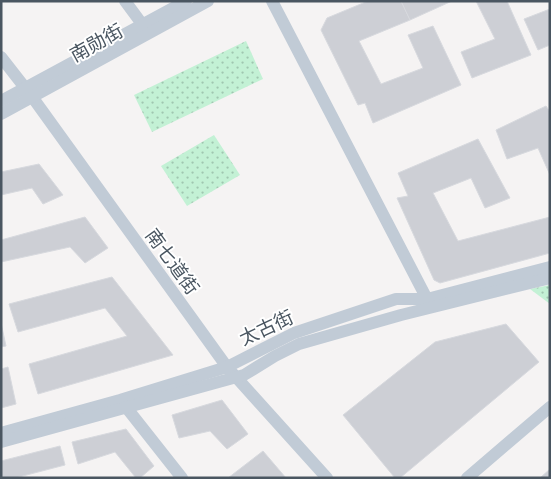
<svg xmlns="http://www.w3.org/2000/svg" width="551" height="479" font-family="'Titillium Web','Noto Sans SC',sans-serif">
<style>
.park{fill:url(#park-dots)}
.building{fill:#cdcfd5;stroke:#d7d9de}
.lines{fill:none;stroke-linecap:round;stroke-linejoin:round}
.secondary{stroke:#c1cbd6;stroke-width:12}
.labels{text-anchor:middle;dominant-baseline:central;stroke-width:4;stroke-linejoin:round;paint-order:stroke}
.street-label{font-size:19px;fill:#4a5661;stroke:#fff}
</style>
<defs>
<pattern id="park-dots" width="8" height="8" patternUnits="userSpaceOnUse" patternTransform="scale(1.25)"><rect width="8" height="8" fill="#c3f1d5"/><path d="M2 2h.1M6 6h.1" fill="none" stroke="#a0c6b0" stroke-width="1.8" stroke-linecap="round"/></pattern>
</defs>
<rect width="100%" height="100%" fill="#f5f3f3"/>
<g class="park">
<polygon points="246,41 263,79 152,132 134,95"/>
<polygon points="214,135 240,175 187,206 161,166"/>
<polygon points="550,285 550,304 530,289"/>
</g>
<g class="building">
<polygon points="368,1 401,1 410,20 359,41 381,84 423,68 408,35 433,26 461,85 373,123 365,103 358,105 321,30 327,18"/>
<polygon points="401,1 452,1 410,20"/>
<polygon points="476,1 507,1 531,55 472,78 461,52 495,39"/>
<polygon points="550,9 550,45 538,50 524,19"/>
<polygon points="546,106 550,112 550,175 538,148 507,159 496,130"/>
<polygon points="478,139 510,198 485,208 471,178 433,193 458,241 550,217 550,253 440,283 434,280 397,198 408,196 398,173"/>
<polygon points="39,164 63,195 43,204 32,188 1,195 1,172"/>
<polygon points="85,217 108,248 85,263 70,247 1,262 1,240"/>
<polygon points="112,277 173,355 38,394 29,364 127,336 105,308 18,332 9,304"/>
<polygon points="1,323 6,346 1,347"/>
<polygon points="506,324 539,362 400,478 395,478 343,415 435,342"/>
<polygon points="8,367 16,404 1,408 1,369"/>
<polygon points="222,400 248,434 227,449 210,431 179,438 172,415"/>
<polygon points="126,429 154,466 140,478 136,478 115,452 78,464 72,442"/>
<polygon points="60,446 65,465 15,478 1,478 1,461"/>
<polygon points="263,451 286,478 228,478"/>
<polygon points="550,469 550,478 540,478"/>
</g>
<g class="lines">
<g class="secondary">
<polyline points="125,1 142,24"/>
<polyline points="272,1 427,299"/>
<polyline points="1,57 33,98 227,367 327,478"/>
<polyline points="1,101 186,1"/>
<polyline points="1,114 208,1"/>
<polyline points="122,402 182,478"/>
<polyline points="1,433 120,400 227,367 294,333 396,299 427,299 550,267"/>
<polyline points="1,442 244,375 275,356 299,344 401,315 550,278"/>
<polyline points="467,478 550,407"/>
</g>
</g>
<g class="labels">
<g class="street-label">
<text transform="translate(96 42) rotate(-29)">南勋街</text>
<text transform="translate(173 261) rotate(54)">南七道街</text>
<text transform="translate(266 327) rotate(-25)">太古街</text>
</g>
</g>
<rect width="551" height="479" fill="none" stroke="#4a5661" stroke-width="5"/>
</svg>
